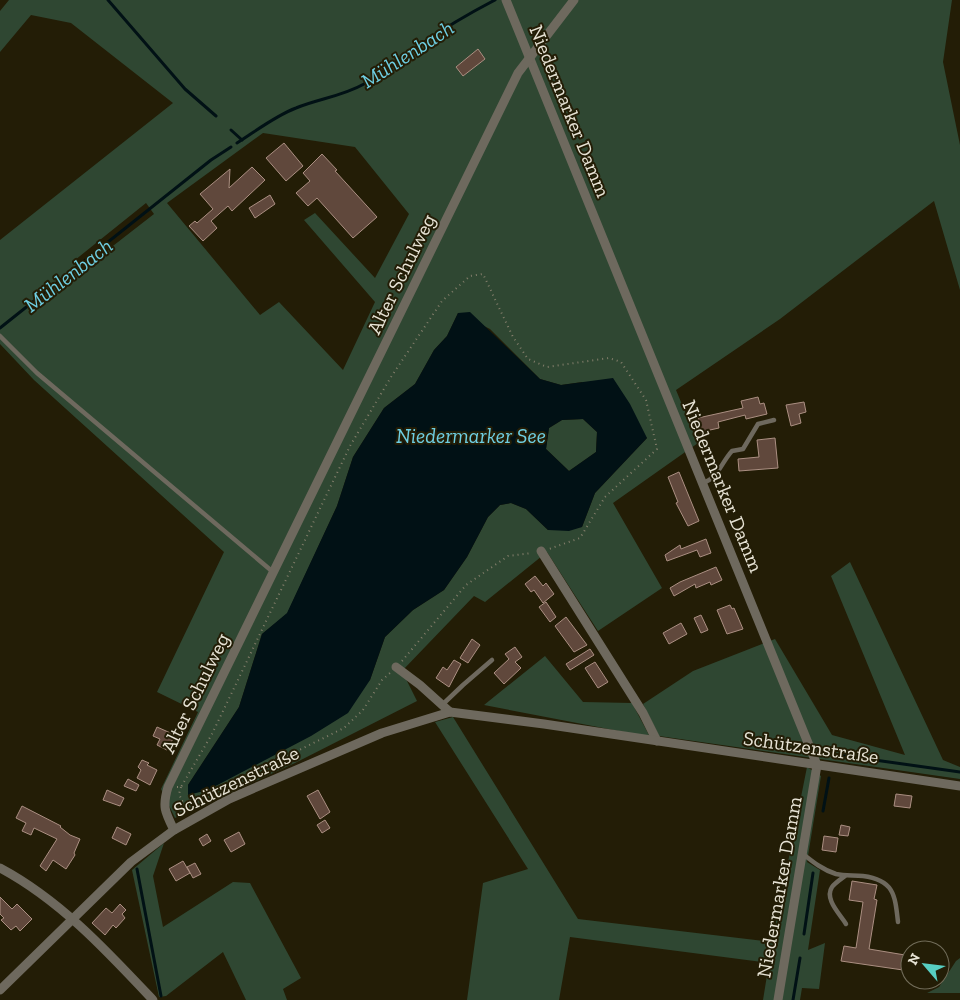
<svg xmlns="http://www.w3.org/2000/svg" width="960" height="1000" font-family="'Zilla Slab',serif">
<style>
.green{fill:#2f4732;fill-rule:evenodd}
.water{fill:#011115;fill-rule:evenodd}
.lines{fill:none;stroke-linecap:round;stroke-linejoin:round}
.stream{stroke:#011115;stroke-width:3}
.building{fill:#60483c;stroke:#ab8f82}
.path{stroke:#837e6b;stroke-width:2;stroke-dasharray:1 4;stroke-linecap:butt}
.service{stroke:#6e695e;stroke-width:4.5}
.minor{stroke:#6e695e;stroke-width:9}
.labels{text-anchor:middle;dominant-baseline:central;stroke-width:4;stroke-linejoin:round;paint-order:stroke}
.street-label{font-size:20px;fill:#e7e3d5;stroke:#231d06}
.water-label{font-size:21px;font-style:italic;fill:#6ecee2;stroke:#231d06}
</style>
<rect width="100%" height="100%" fill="#231d06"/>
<g class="green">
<path d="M9,0H952L943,62L960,145V290L934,201L780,319L676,390L698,443L613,503L662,588L598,631L547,552L485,602L474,596L402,671L417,701L295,763L175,818L161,789L198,712L157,692L224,552L34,380L0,344V240L173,103L71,23L31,15L0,52V11ZM263,133L355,147L409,214L375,278L315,213L304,220L375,302L343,370L279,302L260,315L167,203ZM146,203L154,214L82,270L75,260ZM458,313L490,329L540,379L561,385L582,382L647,438L595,493L582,527L548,530L526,509L511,503L500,505L488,517L467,557L444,590L413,610L385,637L370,680L188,795V785L239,707L262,634L287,614L337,506L353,457L384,408L415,384L434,350L447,336Z"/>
<polygon points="583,419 597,432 596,452 569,471 546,449 549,428 562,420"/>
<polygon points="850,562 943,760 960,767 960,779 659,736 643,704 693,671 775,639 832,735 905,755 831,576"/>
<polygon points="545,656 583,702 632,703 650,737 484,705"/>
<polygon points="453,717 578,919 772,942 807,767 821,776 807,862 820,870 808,950 825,943 819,989 802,988 800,1000 763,1000 769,963 570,937 559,1000 467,1000 483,883 528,869 435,722"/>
<polygon points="164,843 153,876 163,927 233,882 250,883 301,978 283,989 287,1000 246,1000 223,952 166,996 159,997 132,870"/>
<polygon points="960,958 960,993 927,993 939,987 956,961"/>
</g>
<path class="water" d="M470,312L540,379L561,385L613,378L630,404L647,438L595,493L582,527L569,531L548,530L526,509L511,503L500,505L488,517L467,557L444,590L413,610L385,637L370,680L348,713L311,736L208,790L188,795V785L239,707L262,634L287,613L337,506L353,457L384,408L415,384L434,350L447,336L458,313ZM583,419L597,432L596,452L569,471L546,449L549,428L562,420Z"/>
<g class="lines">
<g class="stream">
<polyline points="108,0 185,89 216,116"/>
<polyline points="231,130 242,140"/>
<path d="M237,143C256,131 275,116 296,108C318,99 343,96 364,84C385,72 403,56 423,43C446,27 470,13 495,0"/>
<polyline points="0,328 211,160 231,147"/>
<polyline points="839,755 960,772"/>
<polyline points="823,811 829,778"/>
<polyline points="137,869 161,996"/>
<polyline points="804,934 813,873"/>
<polyline points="793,1000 800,958"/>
</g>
</g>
<g class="building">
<polygon points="478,49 485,59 463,76 456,67"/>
<polygon points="284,143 303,166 286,181 266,158"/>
<polygon points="322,154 337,170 335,171 377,217 353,238 317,198 308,206 296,193 310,181 303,173"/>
<polygon points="252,167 265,180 232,211 228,206 211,221 217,228 203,241 189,226 195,221 197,223 213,209 200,194 230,169 229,188"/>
<polygon points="270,195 275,204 255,218 249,208"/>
<polygon points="758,397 760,404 764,403 767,414 746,419 745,415 718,422 719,428 701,432 698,418 743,408 741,401"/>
<polygon points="804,402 806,412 799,414 801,423 791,426 786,405"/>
<polygon points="775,438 778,468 739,471 738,459 759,457 757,440"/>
<polygon points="679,472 699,521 688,526 676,503 678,502 668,477"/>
<polygon points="706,539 711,553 700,557 697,550 667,561 665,555 680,545 681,549"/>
<polygon points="716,567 722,580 711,585 710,582 696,588 695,584 674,596 670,588 680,582"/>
<polygon points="535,576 543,586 546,583 554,594 543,603 534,590 531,592 525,584"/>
<polygon points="546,602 556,617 550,622 539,607"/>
<polygon points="730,605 732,609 734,608 743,629 727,634 717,610"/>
<polygon points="701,615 708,630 701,633 694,618"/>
<polygon points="566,617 587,645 574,652 555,626"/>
<polygon points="681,623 687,634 669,644 663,633"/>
<polygon points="472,639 480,645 468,663 460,658"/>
<polygon points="515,647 522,657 515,662 521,668 504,684 494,673 509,659 505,654"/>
<polygon points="590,649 594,655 570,670 566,664"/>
<polygon points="454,660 461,664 449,687 436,678 443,667 447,670"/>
<polygon points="595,662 608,682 598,688 585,668"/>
<polygon points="157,727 175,735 167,750 157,745 160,739 153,736"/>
<polygon points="142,760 149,763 147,765 157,770 150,785 137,778 141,770 138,767"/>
<polygon points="128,779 139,785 136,791 124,786"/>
<polygon points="107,790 124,798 120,806 103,800"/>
<polygon points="318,790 330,812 320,819 307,796"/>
<polygon points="896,794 912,796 910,808 894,806"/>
<polygon points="22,806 61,826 60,827 70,835 80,839 74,853 75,855 66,869 53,860 46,871 40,866 57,839 34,828 31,835 22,831 26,823 16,818"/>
<polygon points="325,820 330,828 322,833 317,825"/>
<polygon points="841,825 850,827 848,836 839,835"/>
<polygon points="117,827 131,834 126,845 112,838"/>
<polygon points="239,832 245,844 231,852 224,840"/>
<polygon points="207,834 211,841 203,846 199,839"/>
<polygon points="824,836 838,838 836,852 822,850"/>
<polygon points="183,861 190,873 176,881 169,869"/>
<polygon points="195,863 201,874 193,878 187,867"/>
<polygon points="852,881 877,885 874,899 877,900 869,949 905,955 903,970 841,961 844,946 856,948 863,902 849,900"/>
<polygon points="0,897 12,909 17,904 32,919 20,931 16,926 11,930 1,920 4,918 0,914"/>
<polygon points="120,904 126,910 122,914 125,918 116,928 113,925 105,935 92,923 106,908 112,913"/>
</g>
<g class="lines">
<g class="path">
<polyline points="402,661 466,585 508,556 532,553"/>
<polyline points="177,787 181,787 212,734 350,446 391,377 442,301 470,276 483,274 513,337 528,359 547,367 609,358 621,362 646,400 657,449 605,497 580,538 549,549"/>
<polyline points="181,787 179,794 182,801 195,801 344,728 363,710 382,680 390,673"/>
</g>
<g class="service">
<polyline points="0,336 37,373 273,572"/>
<path d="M703,483C719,477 721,463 732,451L743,449L758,424L774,420"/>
<polyline points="442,705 463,685 492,660"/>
<path d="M803,854C813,862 823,870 836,874C845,876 854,875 863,876C894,880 895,895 898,922"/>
<path d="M845,876C841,879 835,883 832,887C824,899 840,914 846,924"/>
</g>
<g class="minor">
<polyline points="506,0 817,765 778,1000"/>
<polyline points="541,551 643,713 657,741"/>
<polyline points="396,667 420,685 450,712"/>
<path d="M174,830C165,812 162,807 168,787L518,73L574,0"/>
<path d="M0,868C60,900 107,951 153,1000"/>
<polyline points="0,990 131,862 174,830 229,799 382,733 450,712 544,724 960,786"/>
</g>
</g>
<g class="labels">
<g class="street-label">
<text transform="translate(570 111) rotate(68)">Niedermarker Damm</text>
<text transform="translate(401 274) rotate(-64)">Alter Schulweg</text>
<text transform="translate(723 486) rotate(68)">Niedermarker Damm</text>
<text transform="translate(195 693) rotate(-64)">Alter Schulweg</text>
<text transform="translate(811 747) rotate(8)">Schützenstraße</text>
<text transform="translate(236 781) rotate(-26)">Schützenstraße</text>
<text transform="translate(779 887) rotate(-80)">Niedermarker Damm</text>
</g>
<g class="water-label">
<text transform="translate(407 54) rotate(-33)">Mühlenbach</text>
<text transform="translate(68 275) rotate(-38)">Mühlenbach</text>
<text x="471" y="435">Niedermarker See</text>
</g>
</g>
<g transform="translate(925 965) rotate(298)"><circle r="24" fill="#231d06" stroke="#716c59"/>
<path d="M0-4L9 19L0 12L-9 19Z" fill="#57cec2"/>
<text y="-8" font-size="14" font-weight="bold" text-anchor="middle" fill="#e7e3d5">N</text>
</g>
</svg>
